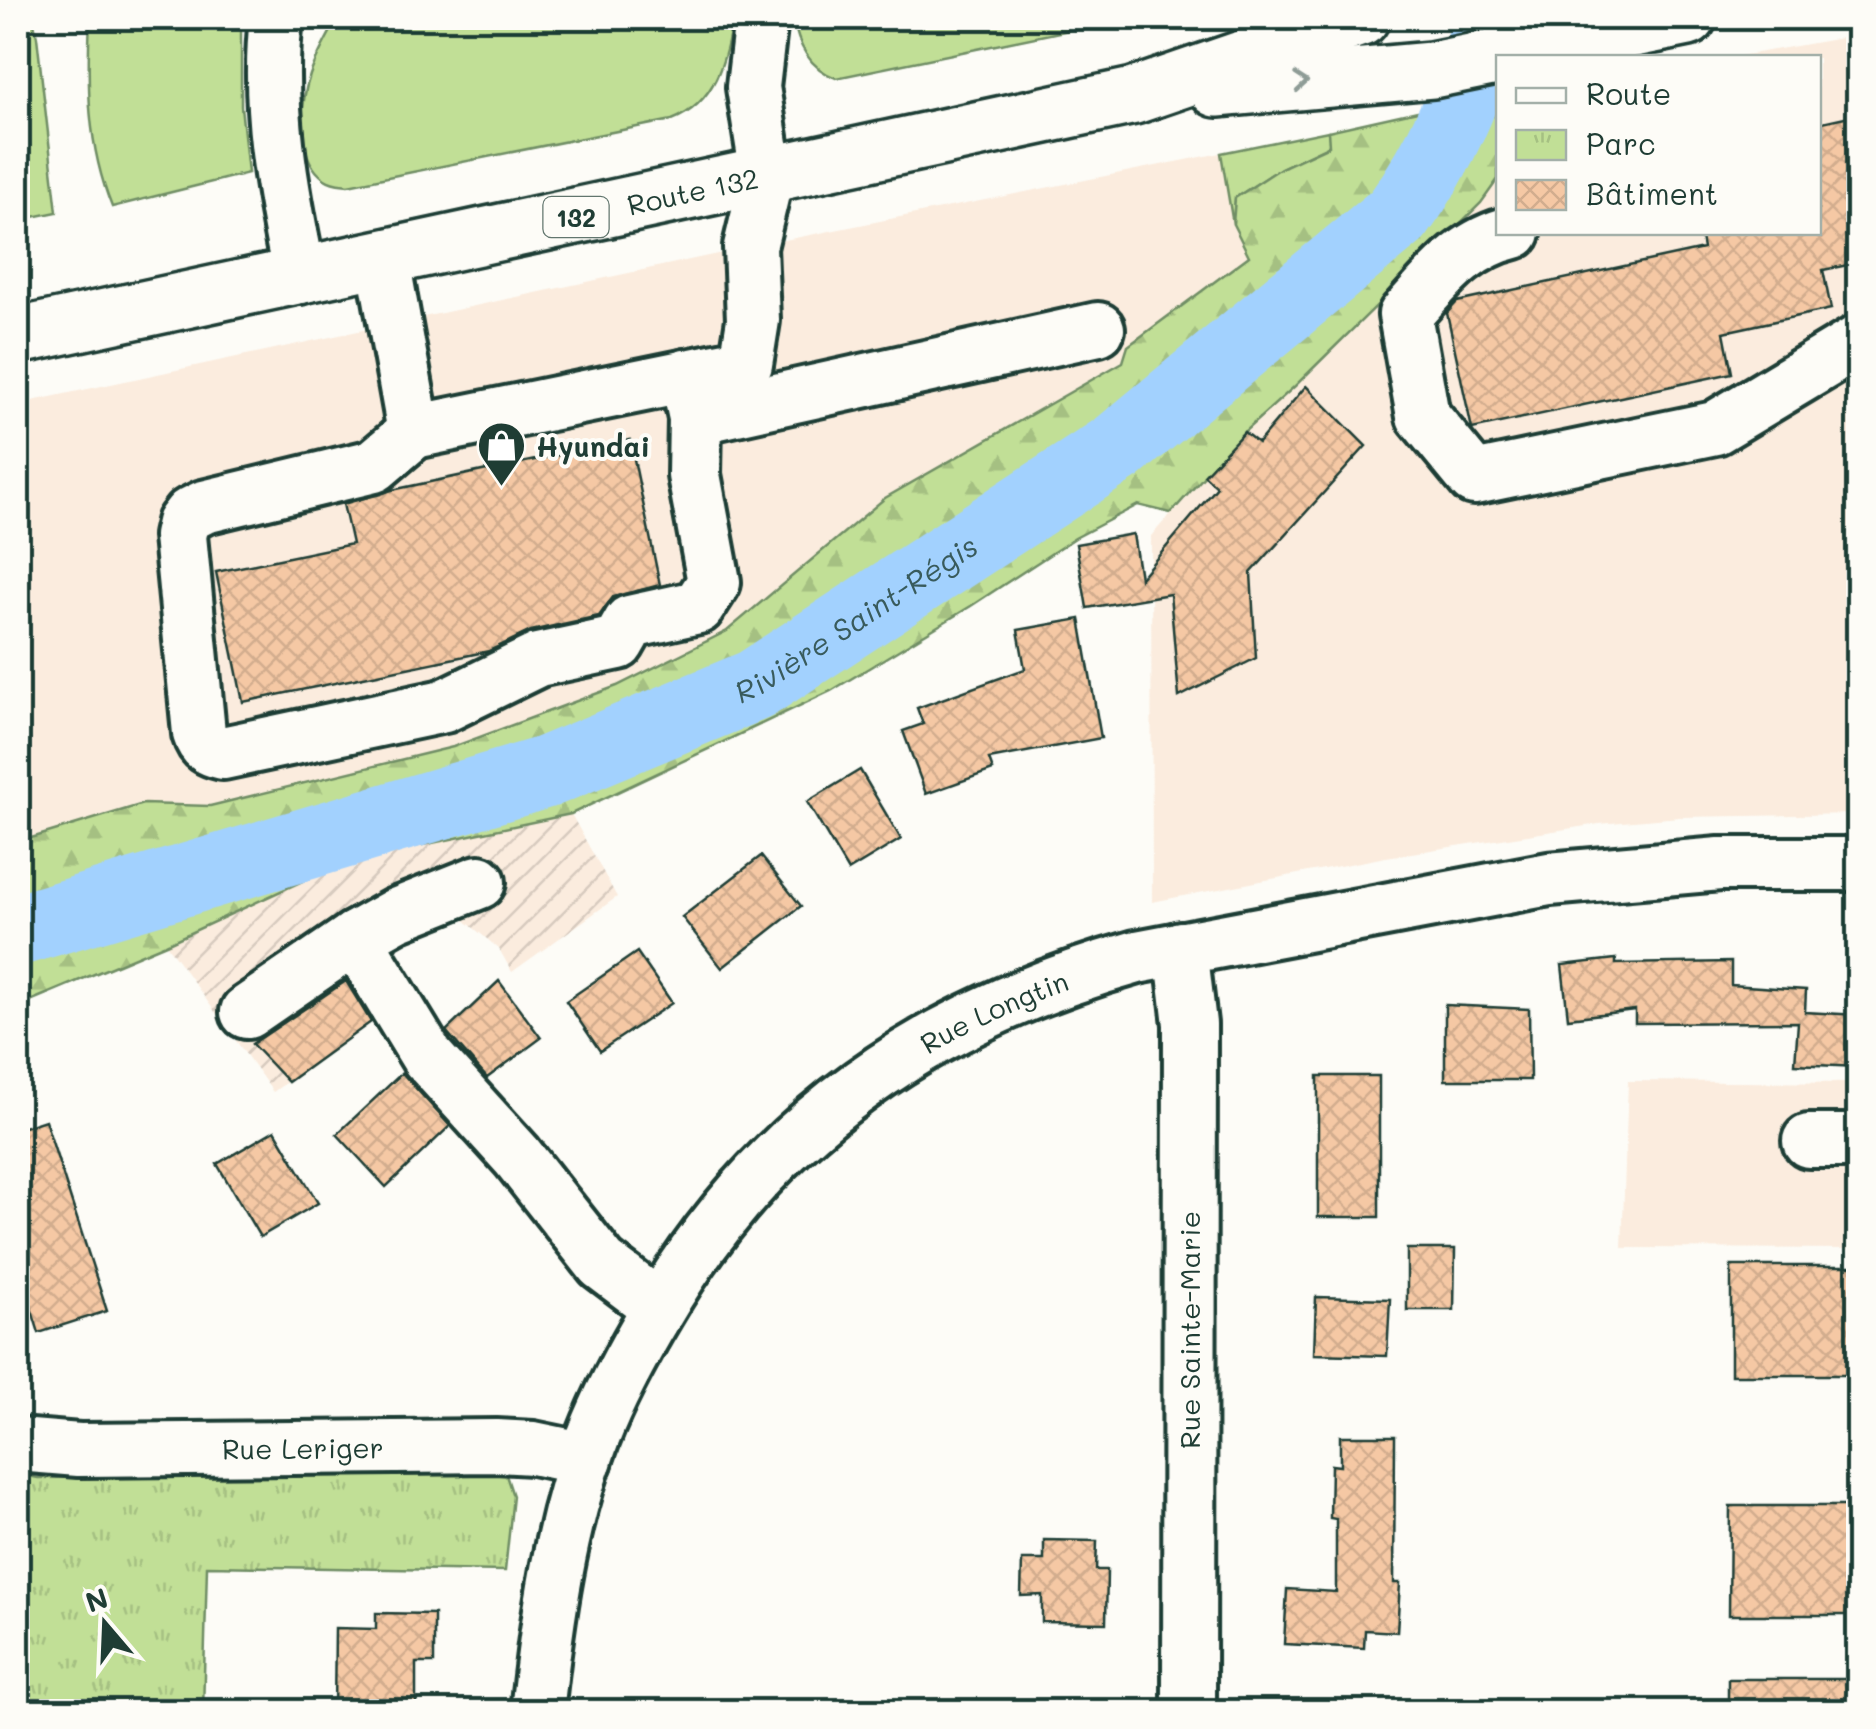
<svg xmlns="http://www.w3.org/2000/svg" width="1876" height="1729" font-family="Mali,sans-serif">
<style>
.built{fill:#fbecde}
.industrial{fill:url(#industrial-furrows)}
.grass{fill:#c1df96;stroke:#708e65;stroke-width:2.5}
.forest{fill:url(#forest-firs);stroke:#708e65;stroke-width:2.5}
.park{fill:url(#park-tufts);stroke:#708e65;stroke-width:2.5}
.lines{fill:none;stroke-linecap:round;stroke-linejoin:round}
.river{stroke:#a2d1fe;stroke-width:72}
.building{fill:url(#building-cross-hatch);stroke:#1f3d34;stroke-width:2.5}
.minor-casing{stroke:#1f3d34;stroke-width:60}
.highway-casing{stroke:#1f3d34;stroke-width:62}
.minor{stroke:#fdfcf7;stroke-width:52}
.highway{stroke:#fdfcf7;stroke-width:55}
.oneway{stroke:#8e9c96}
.labels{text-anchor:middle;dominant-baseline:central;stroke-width:8;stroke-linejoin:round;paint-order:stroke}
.shield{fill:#fdfcf7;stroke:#62766e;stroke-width:2.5}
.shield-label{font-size:25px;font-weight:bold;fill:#1f3d34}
.street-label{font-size:28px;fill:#1f3d34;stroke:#fdfcf7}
.poi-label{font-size:28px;font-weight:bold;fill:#1f3d34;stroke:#fdfcf7;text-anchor:start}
.water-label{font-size:30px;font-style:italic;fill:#395b5c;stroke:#fdfcf7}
</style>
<defs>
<pattern id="industrial-furrows" width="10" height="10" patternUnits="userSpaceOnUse" patternTransform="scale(2.5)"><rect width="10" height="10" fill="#fbecde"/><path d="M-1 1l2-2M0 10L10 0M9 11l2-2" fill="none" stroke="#d7cbbf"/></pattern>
<pattern id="forest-firs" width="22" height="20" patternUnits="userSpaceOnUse" patternTransform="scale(2.5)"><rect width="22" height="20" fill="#c1df96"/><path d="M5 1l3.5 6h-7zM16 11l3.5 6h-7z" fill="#a5c082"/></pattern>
<pattern id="park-tufts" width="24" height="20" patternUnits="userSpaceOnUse" patternTransform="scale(2.5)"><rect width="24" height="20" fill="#c1df96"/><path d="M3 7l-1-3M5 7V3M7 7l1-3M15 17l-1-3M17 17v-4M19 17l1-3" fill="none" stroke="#a5c082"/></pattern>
<pattern id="building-cross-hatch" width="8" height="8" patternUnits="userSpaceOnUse" patternTransform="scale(2.5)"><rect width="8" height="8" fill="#f5c8a4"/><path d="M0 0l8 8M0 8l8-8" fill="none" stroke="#d2ad8e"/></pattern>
</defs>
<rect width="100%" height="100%" fill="#fdfcf7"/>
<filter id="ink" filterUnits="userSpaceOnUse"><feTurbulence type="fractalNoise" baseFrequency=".01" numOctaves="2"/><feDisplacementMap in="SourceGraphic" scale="20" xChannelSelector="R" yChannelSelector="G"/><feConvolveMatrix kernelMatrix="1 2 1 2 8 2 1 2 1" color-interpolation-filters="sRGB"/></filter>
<g filter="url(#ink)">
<g class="built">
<polygon points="1858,35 1858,814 1680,817 1599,824 1386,857 1152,902 1151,536 1244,432 1295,386 1481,203 1498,179 1498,232 1818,232 1818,58 1734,57"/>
<polygon points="1221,153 1233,224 1249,256 1128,346 1123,362 885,498 728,631 617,686 453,747 210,806 143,804 18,842 18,404 750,247"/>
<polygon points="1628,1081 1858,1083 1858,1249 1622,1248"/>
</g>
<polygon class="industrial" points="571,814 617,897 512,972 499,949 457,914 385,950 397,1008 360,1030 273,1092 166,944 346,861"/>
<g class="grass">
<polygon points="18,18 33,18 37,37 57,212 18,220"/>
<path d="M90,18H241V106L248,173L112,207C87,145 87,83 90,18Z"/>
<path d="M338,18H733C725,60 716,103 672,120L348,185C340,184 332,184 325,179C296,160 300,104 310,75C317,55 328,36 338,18Z"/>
<path d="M793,18H1127L836,78C809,68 798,45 793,18Z"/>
<polygon points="1328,131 1330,145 1281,168 1235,198 1233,224 1221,153"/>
</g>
<polygon class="forest" points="1498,93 1498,179 1481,203 1295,386 1244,432 1171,513 1138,505 1075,538 971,606 831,691 571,814 346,861 166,944 18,1006 18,842 143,804 210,806 453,747 617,686 727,631 885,498 1123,362 1128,346 1249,256 1233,224 1235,198 1281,168 1329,146 1328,131"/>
<polygon class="park" points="489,1473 506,1475 513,1496 505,1571 207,1566 203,1711 18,1711 18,1474 38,1478"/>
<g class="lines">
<path class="river" id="s1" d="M18,930L546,772L755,685L1117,448L1398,215C1445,150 1466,93 1491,18"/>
</g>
<g class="building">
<polygon points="1858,114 1858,263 1823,270 1831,309 1724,332 1732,373 1472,429 1447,313 1457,302 1703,249 1700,232 1818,232 1818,123"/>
<polygon points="1306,386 1366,446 1251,573 1256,658 1179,697 1170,594 1087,608 1076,544 1133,534 1140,578 1217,487 1204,475 1244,432 1258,443"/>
<polygon points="630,440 660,585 613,597 599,616 531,631 489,651 243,702 216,572 352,544 343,504 392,490"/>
<polygon points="1080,619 1101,738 989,759 993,770 926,794 903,731 923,724 917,708 1025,669 1018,630"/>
<polygon points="860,770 901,839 848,871 807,802"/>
<polygon points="761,856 801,906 722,968 682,917"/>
<polygon points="637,952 672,1003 600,1051 566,1001"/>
<polygon points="1616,959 1616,964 1731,962 1731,985 1806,990 1805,1012 1858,1015 1858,1067 1795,1064 1798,1022 1635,1023 1635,1010 1568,1018 1562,965"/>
<polygon points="346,981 371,1022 288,1082 252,1044"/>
<polygon points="499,981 541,1038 487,1078 446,1031"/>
<polygon points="1445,1005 1529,1009 1530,1080 1445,1080"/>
<polygon points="402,1073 450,1126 386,1187 337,1134"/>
<rect x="1318" y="1076" width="61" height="141"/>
<polygon points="45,1120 107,1311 39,1333 18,1266 18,1129"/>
<polygon points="275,1130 318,1203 260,1237 217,1164"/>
<polygon points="1407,1249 1455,1249 1454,1310 1407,1310"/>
<rect x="1731" y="1266" width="127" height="109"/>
<polygon points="1316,1297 1390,1299 1387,1356 1314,1354"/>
<polygon points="1340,1436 1395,1436 1394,1583 1400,1583 1397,1632 1365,1630 1364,1648 1284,1644 1287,1589 1336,1592 1336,1519 1330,1518 1331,1465 1340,1466"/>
<polygon points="1730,1506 1858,1506 1858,1615 1729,1615"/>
<polygon points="1044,1540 1097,1541 1096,1570 1107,1570 1106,1623 1042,1622 1042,1595 1021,1596 1022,1560 1044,1560"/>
<polygon points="376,1613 434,1614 434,1663 416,1663 416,1712 334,1712 335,1628 376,1629"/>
<rect x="1728" y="1679" width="130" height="33"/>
</g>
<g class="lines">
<defs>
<g id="minor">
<path d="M276,18C266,105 282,191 300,277"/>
<path d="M1514,232C1463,244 1439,278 1405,315L1423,416L1474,478L1715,428L1858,342"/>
<polyline points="383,259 414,432 746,364 753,320 750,247 767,176 753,87 761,18"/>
<polyline points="695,418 1098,329"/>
<path d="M414,432L374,466L204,507L190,514L183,523L180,536L199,733C203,747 210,750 223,753L444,706L538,660L618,643L630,622L698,607L714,582L694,475L695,418L686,376"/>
<polyline points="355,938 428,1058 517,1156 602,1264 659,1307"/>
<polyline points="1181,948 1190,1024 1189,1712"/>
<polyline points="247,1012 355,938 396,915 479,882"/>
<polyline points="1809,1141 1858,1141"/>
<path id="s2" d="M18,1445L79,1450L496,1446L533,1448L586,1459"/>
<path id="s3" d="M537,1712C547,1620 560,1525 593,1438C610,1394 634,1350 658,1310C768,1123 930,1015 1137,957L1549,879L1720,864H1858"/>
</g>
<g id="highway">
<polyline points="1217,89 1432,70 1688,18"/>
<path id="s4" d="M18,336L1134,96L1361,18"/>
</g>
</defs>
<use href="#minor" class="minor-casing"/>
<use href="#highway" class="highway-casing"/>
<use href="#minor" class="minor"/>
<use href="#highway" class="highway"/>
</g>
<defs><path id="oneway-chevron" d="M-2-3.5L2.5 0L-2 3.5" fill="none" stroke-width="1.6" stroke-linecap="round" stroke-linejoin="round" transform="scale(2.5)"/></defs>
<use class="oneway" href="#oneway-chevron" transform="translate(1301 82) rotate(-5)"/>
</g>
<defs>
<symbol id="shop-pin" viewBox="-11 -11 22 30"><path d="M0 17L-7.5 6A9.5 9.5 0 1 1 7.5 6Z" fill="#1f3d34" stroke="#fdfcf7"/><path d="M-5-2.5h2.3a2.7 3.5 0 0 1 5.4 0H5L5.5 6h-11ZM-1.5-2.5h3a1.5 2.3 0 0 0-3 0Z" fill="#fff"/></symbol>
</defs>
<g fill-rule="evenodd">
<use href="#shop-pin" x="474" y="418" width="55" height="75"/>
</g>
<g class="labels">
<rect class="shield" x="543.5" y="197" width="65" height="40" rx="8"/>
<g class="shield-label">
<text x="576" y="217">132</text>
</g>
<g class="street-label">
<text stroke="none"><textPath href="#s4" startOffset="690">Route 132</textPath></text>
<text stroke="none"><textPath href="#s3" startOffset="882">Rue Longtin</textPath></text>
<text transform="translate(1189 1330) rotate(-90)">Rue Sainte-Marie</text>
<text stroke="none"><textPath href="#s2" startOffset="285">Rue Leriger</textPath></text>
</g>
<g class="poi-label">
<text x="536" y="446">Hyundai</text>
</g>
<g class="water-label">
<text stroke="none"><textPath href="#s1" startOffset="898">Rivière Saint-Régis</textPath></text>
</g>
</g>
<rect width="1876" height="1729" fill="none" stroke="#fdfcf7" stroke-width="60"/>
<rect x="30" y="30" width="1816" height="1669" fill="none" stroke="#1f3d34" stroke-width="4" filter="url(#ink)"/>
<rect x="1496" y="55" width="325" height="180" fill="#fdfcf7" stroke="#a4b0a9" stroke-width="2.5"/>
<rect x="1516" y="88" width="50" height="15" fill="#fdfcf7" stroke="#a4b0a9" stroke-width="2.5"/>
<text x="1586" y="105" font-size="30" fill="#1f3d34">Route</text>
<rect x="1516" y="130" width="50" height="30" fill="url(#park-tufts)" stroke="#a4b0a9" stroke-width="2.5"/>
<text x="1586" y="155" font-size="30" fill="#1f3d34">Parc</text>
<rect x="1516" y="180" width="50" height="30" fill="url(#building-cross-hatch)" stroke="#a4b0a9" stroke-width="2.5"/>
<text x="1586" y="205" font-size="30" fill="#1f3d34">Bâtiment</text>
<g transform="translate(105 1624) rotate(341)" stroke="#fdfcf7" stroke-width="8" paint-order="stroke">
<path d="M0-8L18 38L0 25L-18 38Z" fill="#1f3d34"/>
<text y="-15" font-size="28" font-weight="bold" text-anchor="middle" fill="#1f3d34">N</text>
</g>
</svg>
